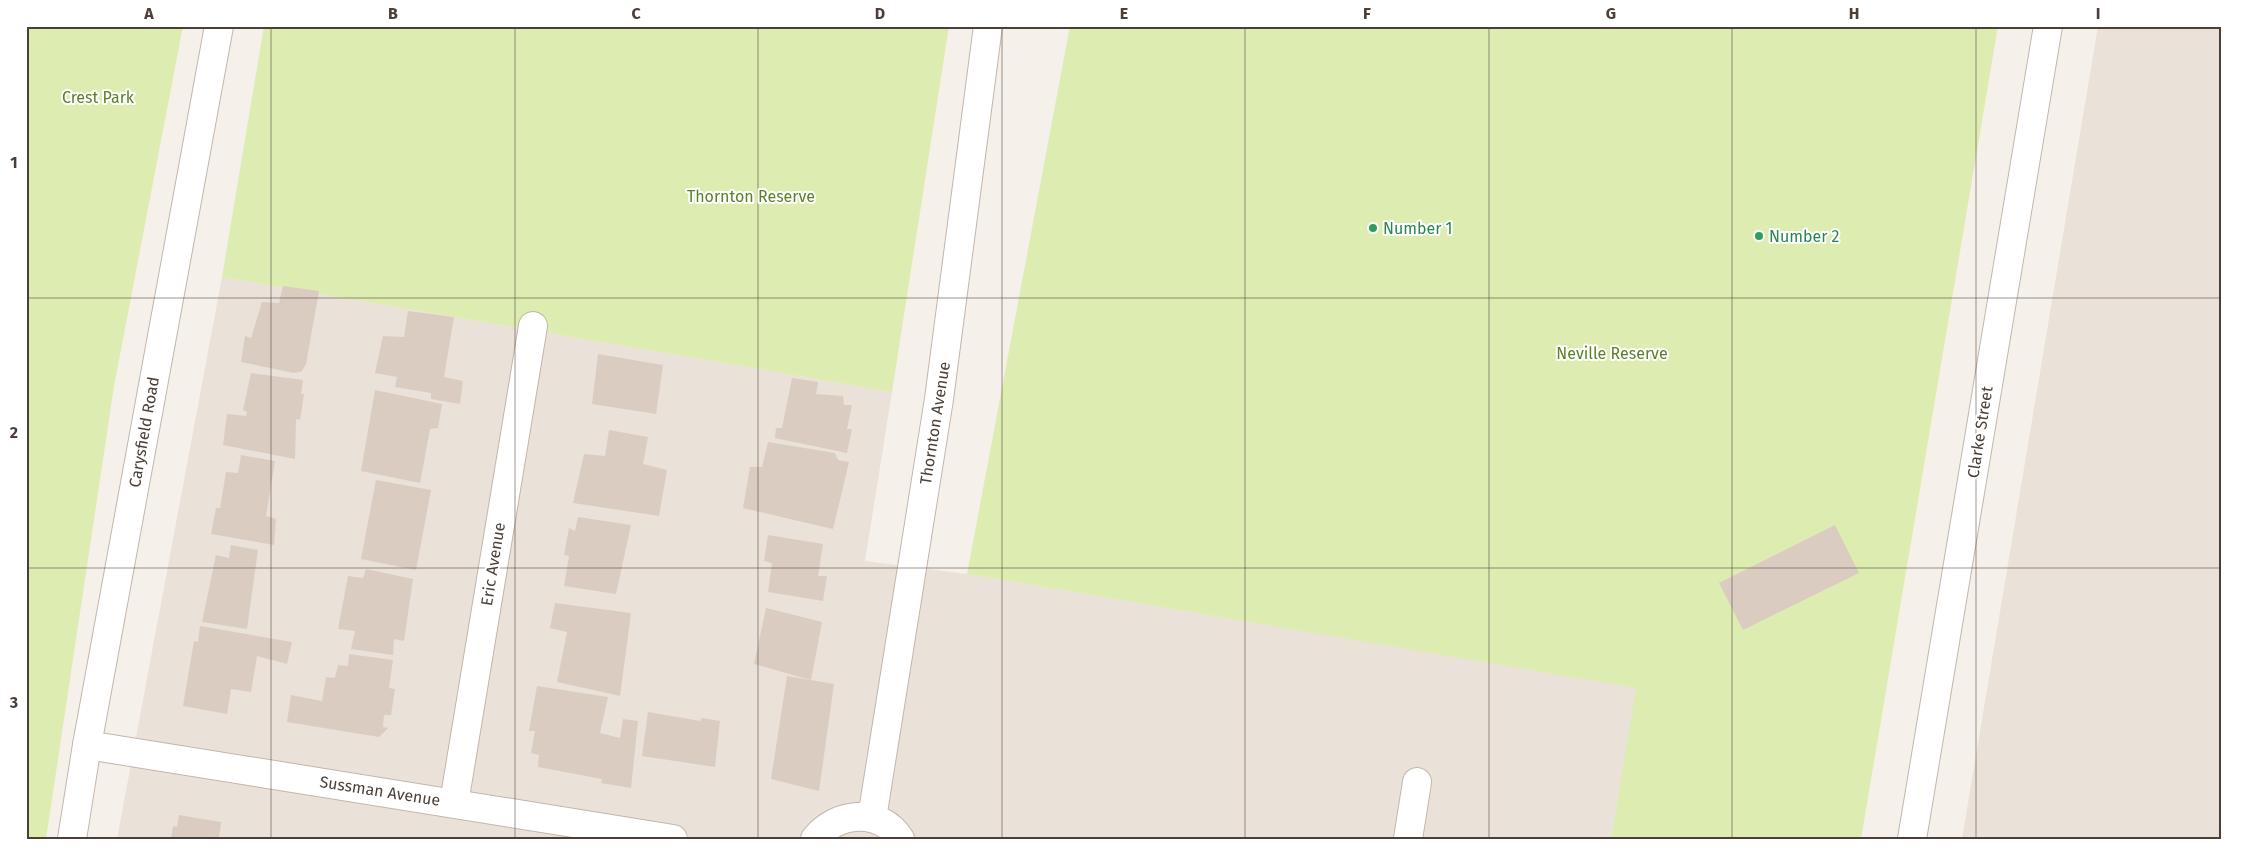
<svg xmlns="http://www.w3.org/2000/svg" width="2247" height="865" font-family="'Fira Sans',sans-serif">
<style>
.residential{fill:#eae1d8}
.green{fill:#ddecb1}
.building{fill:#dbccc2}
.lines{fill:none;stroke-linecap:round;stroke-linejoin:round}
.minor-casing{stroke:#c2b6ac;stroke-width:30}
.minor{stroke:#fff;stroke-width:28}
.grid{fill:none;stroke:#4b3f37;stroke-width:1;stroke-opacity:0.55}
.leisure-dot{fill:#2e9e5b;stroke:#fff;stroke-width:2}
.labels{text-anchor:middle;dominant-baseline:central;stroke-width:4;stroke-linejoin:round;paint-order:stroke}
.park-label{font-size:16px;fill:#5a8126;stroke:#fff}
.leisure-label{font-size:16px;fill:#27864d;stroke:#fff;text-anchor:start}
.street-label{font-size:16px;fill:#4b3f37;stroke:#fff}
.neatline{fill:none;stroke:#4b3f37;stroke-width:2}
.grid-label{font-size:16px;text-anchor:middle;font-weight:bold;fill:#4b3f37}
</style>
<rect width="100%" height="100%" fill="#f6f0ea"/>
<g class="residential">
<polygon points="2098,26 2221,26 2221,839 1962,839"/>
<polygon points="222,277 892,392 865,561 967,574 1637,688 1611,839 117,839"/>
</g>
<g class="green">
<polygon points="26,26 183,26 114,386 46,839 26,839"/>
<polygon points="264,26 949,26 892,392 222,277"/>
<polygon points="1070,26 1998,26 1861,839 1611,839 1636,688 967,574"/>
</g>
<g class="building">
<polygon points="283,286 319,291 306,364 302,371 294,373 241,362 245,336 251,338 262,302 279,303"/>
<polygon points="408,311 454,317 444,377 463,381 460,404 431,399 431,393 395,387 397,377 375,373 383,336 404,337"/>
<polygon points="598,354 663,365 656,414 592,404"/>
<polygon points="251,373 303,380 301,394 304,394 300,420 296,419 295,459 223,445 227,414 246,416 247,412 243,410"/>
<polygon points="792,378 818,382 816,394 843,396 844,405 852,405 847,429 852,429 847,453 775,438 776,428 782,428"/>
<polygon points="375,390 442,404 438,428 430,429 420,483 361,471"/>
<polygon points="609,430 648,437 643,464 667,470 659,516 573,503 584,454 605,456"/>
<polygon points="768,442 835,453 838,460 849,462 833,529 743,508 750,467 762,467"/>
<polygon points="241,455 275,461 266,516 276,519 274,545 211,534 216,508 220,508 226,472 238,473"/>
<polygon points="376,480 431,490 416,570 361,559"/>
<polygon points="578,517 631,525 616,594 564,586 569,556 564,555 569,528 575,531"/>
<polygon points="1835,525 1859,573 1743,630 1719,583"/>
<polygon points="768,535 823,544 818,576 827,576 823,601 768,592 772,563 764,561"/>
<polygon points="231,545 258,550 247,629 202,622 216,555 229,558"/>
<polygon points="366,569 413,579 404,641 394,639 393,655 351,649 355,631 338,629 348,576 363,578"/>
<polygon points="555,603 631,613 620,696 557,682 567,632 550,628"/>
<polygon points="766,608 822,622 811,680 754,664"/>
<polygon points="200,626 292,642 287,664 257,656 251,692 231,689 227,714 183,706 194,641 198,642"/>
<polygon points="349,654 393,660 389,688 395,689 391,715 384,715 383,727 388,728 379,737 287,722 291,695 322,701 326,677 335,678 338,665 348,666"/>
<polygon points="787,676 834,684 819,791 771,779"/>
<polygon points="537,686 608,697 600,733 620,738 623,719 638,721 631,788 601,783 602,779 538,767 539,755 531,753 535,731 529,731"/>
<polygon points="648,712 700,721 702,718 720,721 715,767 642,756"/>
<polygon points="179,815 221,822 219,839 171,839 173,826 177,827"/>
</g>
<g class="lines">
<defs>
<g id="minor">
<polyline points="87,745 673,839"/>
<polyline points="454,803 533,326"/>
<polyline points="872,818 939,399 988,26"/>
<polyline points="72,839 87,745 219,26"/>
<path d="M815,839C836,812 880,807 900,839"/>
<polyline points="1408,839 1417,782"/>
<polyline points="1912,839 2048,26"/>
</g>
</defs>
<use href="#minor" class="minor-casing"/>
<use href="#minor" class="minor"/>
</g>
<path class="grid" d="M271,26V839M515,26V839M758,26V839M1002,26V839M1245,26V839M1489,26V839M1732,26V839M1976,26V839M26,298H2221M26,568H2221"/>
<g class="leisure-dot">
<circle cx="1373" cy="228" r="5"/>
<circle cx="1759" cy="236" r="5"/>
</g>
<g class="labels">
<g class="park-label">
<text x="98" y="97">Crest Park</text>
<text x="751" y="196">Thornton Reserve</text>
<text x="1612" y="353">Neville Reserve</text>
</g>
<g class="leisure-label">
<text x="1383" y="228">Number 1</text>
<text x="1769" y="236">Number 2</text>
</g>
<g class="street-label">
<text transform="translate(935 423) rotate(-81)">Thornton Avenue</text>
<text transform="translate(144 432) rotate(-80)">Carysfield Road</text>
<text transform="translate(1980 432) rotate(-81)">Clarke Street</text>
<text transform="translate(493 564) rotate(-81)">Eric Avenue</text>
<text transform="translate(380 791) rotate(9)">Sussman Avenue</text>
</g>
</g>
<rect width="2247" height="865" fill="none" stroke="#ffffff" stroke-width="55"/>
<rect x="28" y="28" width="2192" height="810" class="neatline"/>
<g class="grid-label">
<text x="149" y="19">A</text>
<text x="393" y="19">B</text>
<text x="636" y="19">C</text>
<text x="880" y="19">D</text>
<text x="1124" y="19">E</text>
<text x="1367" y="19">F</text>
<text x="1611" y="19">G</text>
<text x="1854" y="19">H</text>
<text x="2098" y="19">I</text>
<text x="14" y="168">1</text>
<text x="14" y="438">2</text>
<text x="14" y="708">3</text>
</g>
</svg>
